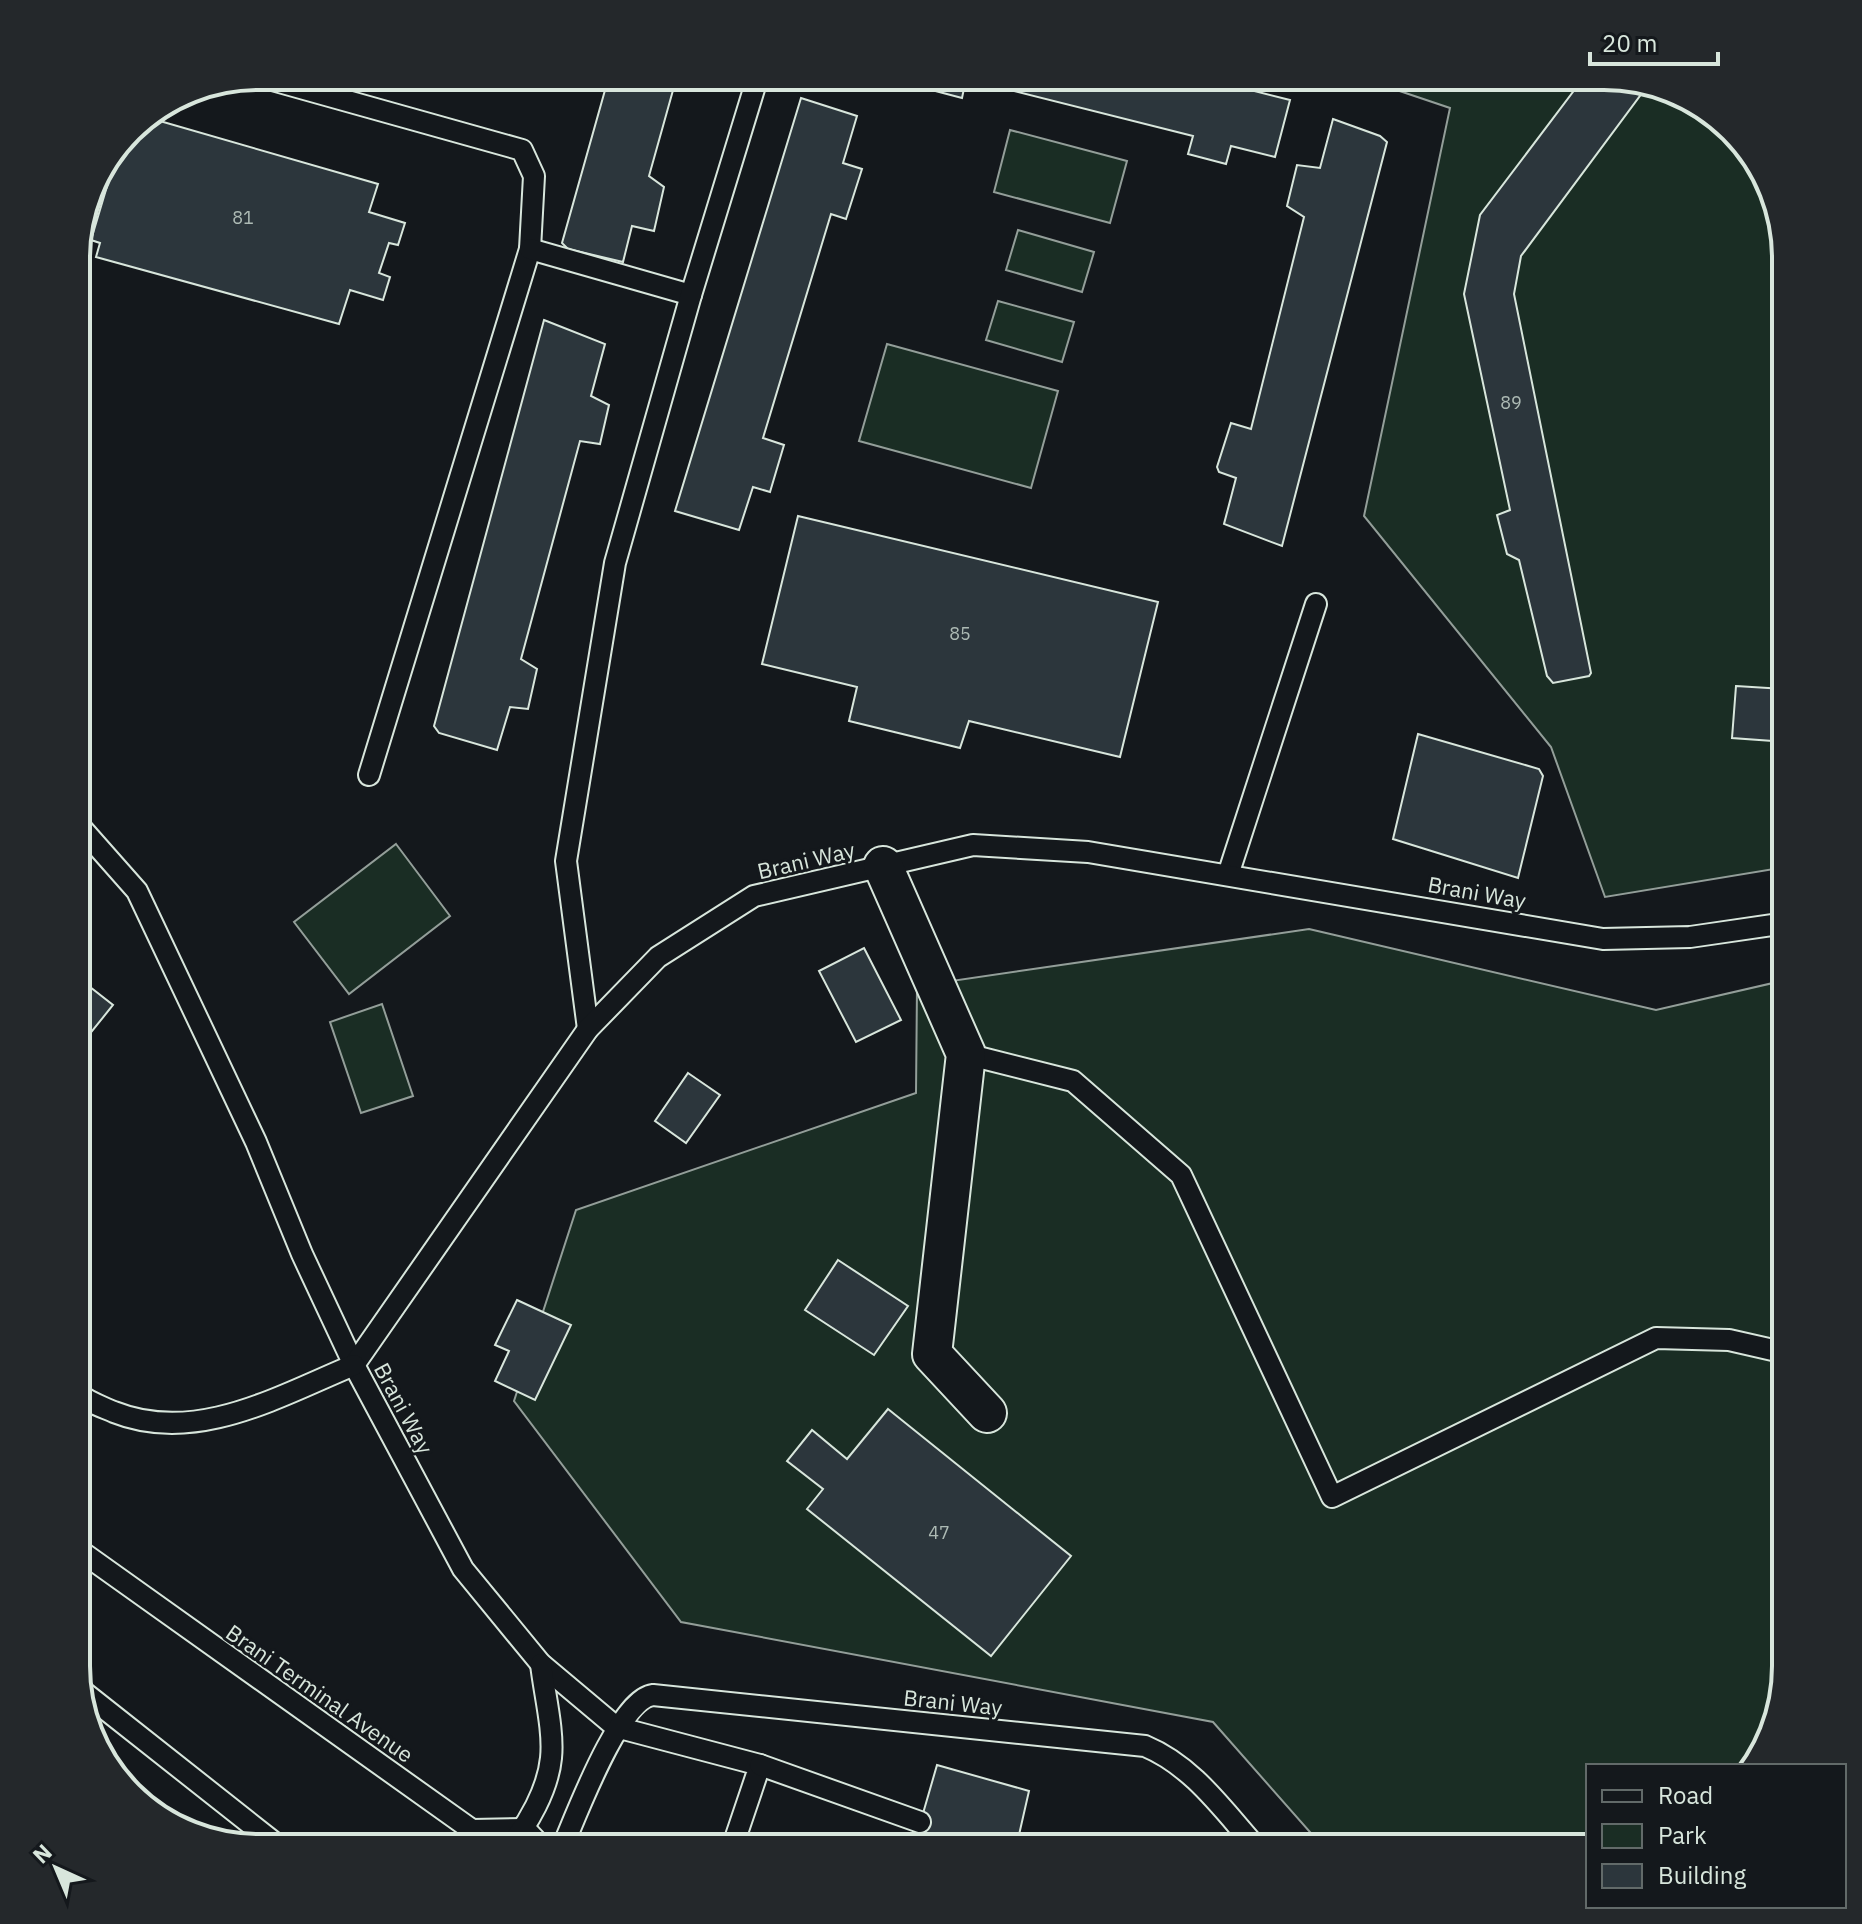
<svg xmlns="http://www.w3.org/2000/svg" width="1862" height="1924" font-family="'IBM Plex Sans',sans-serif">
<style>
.green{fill:#1a2d24;stroke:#939e99;stroke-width:2}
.building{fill:#2c363c;stroke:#d8e6dc;stroke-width:2}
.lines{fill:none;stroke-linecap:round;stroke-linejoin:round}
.service-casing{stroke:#d8e6dc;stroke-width:24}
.minor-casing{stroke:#d8e6dc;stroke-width:42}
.service{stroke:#14181c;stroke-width:20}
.minor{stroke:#14181c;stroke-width:38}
.labels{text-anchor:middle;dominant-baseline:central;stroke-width:6;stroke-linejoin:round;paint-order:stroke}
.number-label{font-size:18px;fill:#adbab4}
.street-label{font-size:22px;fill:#d8e6dc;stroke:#14181c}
.rim{fill:none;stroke:#d8e6dc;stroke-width:4}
</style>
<rect width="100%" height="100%" fill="#14181c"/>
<g class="green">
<polygon points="1355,76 1615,76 1684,95 1741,138 1776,199 1786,258 1786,867 1605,897 1551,747 1364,516 1450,108"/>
<polygon points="1010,130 1127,161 1110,223 994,192"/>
<polygon points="1018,230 1094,252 1082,292 1006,270"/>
<polygon points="998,301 1074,322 1062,362 986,340"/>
<polygon points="887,344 1058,391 1031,488 859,441"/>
<polygon points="396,844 450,916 349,994 294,922"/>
<polygon points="1309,929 1656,1010 1786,980 1786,1666 1767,1746 1752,1766 1588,1766 1588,1848 1324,1848 1213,1722 681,1622 514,1401 576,1210 916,1093 917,986"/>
<polygon points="382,1004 413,1096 361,1113 330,1022"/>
</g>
<g class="building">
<polygon points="609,76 677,76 649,176 664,187 654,231 632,226 623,262 568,249 562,243"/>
<polygon points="927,76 1195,76 1290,100 1275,157 1231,146 1226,164 1188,154 1193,136 966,79 962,98 924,88"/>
<polygon points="1585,76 1615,76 1648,85 1521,256 1514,294 1591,673 1589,676 1553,683 1547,676 1519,560 1507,554 1497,515 1510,510 1464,294 1480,215"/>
<polygon points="801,98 857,116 843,163 862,169 846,219 831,214 763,438 784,445 770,492 753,487 739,530 675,511"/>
<polygon points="146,117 378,184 369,212 405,223 398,245 389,243 379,273 390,277 383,300 350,290 339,324 96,257 100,243 91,240 119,146 138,122"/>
<polygon points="1333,119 1380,136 1387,142 1282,546 1224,524 1236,478 1219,472 1217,467 1231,423 1251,429 1304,217 1287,206 1297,165 1320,168"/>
<polygon points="544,320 605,344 591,396 609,405 600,444 580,441 521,659 537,669 528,709 510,707 497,750 439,733 434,726"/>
<polygon points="798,516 1158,602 1120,757 969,721 960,748 849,721 857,687 762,664"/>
<polygon points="1736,686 1786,689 1786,742 1732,738"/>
<polygon points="1418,734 1539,769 1543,776 1518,878 1393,839"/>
<polygon points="864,948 901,1020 856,1042 819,971"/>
<polygon points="76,976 113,1005 76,1051"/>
<polygon points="688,1073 720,1095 686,1143 655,1121"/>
<polygon points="838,1260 908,1306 874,1355 805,1310"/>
<polygon points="517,1300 571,1325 535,1400 495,1381 509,1351 495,1345"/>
<polygon points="888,1409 1071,1556 991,1656 807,1509 823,1489 787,1461 812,1430 847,1459"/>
<polygon points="937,1765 1029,1791 1016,1848 913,1848"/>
</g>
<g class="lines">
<defs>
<g id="service">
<polyline points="258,76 522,150 534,176 530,249 369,775"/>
<polyline points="530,249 691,295"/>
<polyline points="76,822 137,891 256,1142 302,1254 354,1365 463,1569 541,1664 616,1727 760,1765 732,1848"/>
<polyline points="1228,875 1316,604"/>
<polyline points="588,1029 566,861 615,563 691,295 758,76"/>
<polyline points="966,1054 1073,1081 1181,1175 1332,1497 1656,1338 1729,1340 1786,1353"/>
<polyline points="354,1365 588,1029 658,957 754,896 973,845 1088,852 1603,939 1690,937 1786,923"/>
<path d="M76,1392C87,1402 100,1406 114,1412C196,1445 279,1396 354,1365"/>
<polyline points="76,1548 472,1830 525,1829 543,1848"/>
<polyline points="81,1690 281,1848"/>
<polyline points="760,1765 920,1822"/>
<path d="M508,1848C528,1825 548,1789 551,1758C554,1730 544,1692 541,1664"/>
<path d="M562,1848C576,1816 619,1699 653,1695L1145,1746C1193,1766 1223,1810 1257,1848"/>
</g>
<polyline id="minor" points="883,866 966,1054 932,1354 987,1413"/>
</defs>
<use href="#service" class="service-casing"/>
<use href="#minor" class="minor-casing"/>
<use href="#service" class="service"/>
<use href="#minor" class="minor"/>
</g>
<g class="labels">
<g class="number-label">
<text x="243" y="217">81</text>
<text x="1511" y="402">89</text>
<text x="960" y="633">85</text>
<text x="939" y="1532">47</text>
</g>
<g class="street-label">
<text transform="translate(806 860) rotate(-13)">Brani Way</text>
<text transform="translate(1477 892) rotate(10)">Brani Way</text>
<text transform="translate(404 1408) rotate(62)">Brani Way</text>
<text transform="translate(320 1693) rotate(35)">Brani Terminal Avenue</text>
<text transform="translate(953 1702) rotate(6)">Brani Way</text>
</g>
</g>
<path d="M0 0H1862V1924H0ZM258 90H1604A168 168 0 0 1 1772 258V1666A168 168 0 0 1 1604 1834H258A168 168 0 0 1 90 1666V258A168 168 0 0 1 258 90Z" fill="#24282b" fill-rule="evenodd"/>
<path class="rim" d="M258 90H1604A168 168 0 0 1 1772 258V1666A168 168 0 0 1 1604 1834H258A168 168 0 0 1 90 1666V258A168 168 0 0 1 258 90Z"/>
<rect x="1586" y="1764" width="260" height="144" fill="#14181c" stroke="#626a69" stroke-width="2"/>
<rect x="1602" y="1790" width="40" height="12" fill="#14181c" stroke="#626a69" stroke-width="2"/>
<text x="1658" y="1804" font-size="24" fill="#d8e6dc">Road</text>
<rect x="1602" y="1824" width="40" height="24" fill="#1a2d24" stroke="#626a69" stroke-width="2"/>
<text x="1658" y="1844" font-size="24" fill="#d8e6dc">Park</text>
<rect x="1602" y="1864" width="40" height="24" fill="#2c363c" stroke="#626a69" stroke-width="2"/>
<text x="1658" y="1884" font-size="24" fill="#d8e6dc">Building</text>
<g transform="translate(56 1868) rotate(316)" stroke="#14181c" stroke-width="6" paint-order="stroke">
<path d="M0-6L14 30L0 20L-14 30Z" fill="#d8e6dc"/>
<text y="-12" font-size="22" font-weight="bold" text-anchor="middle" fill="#d8e6dc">N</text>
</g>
<path d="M1590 52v12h128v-12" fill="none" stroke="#d8e6dc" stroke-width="4"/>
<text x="1602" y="52" font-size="24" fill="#d8e6dc" stroke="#14181c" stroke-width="6" paint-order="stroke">20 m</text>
</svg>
